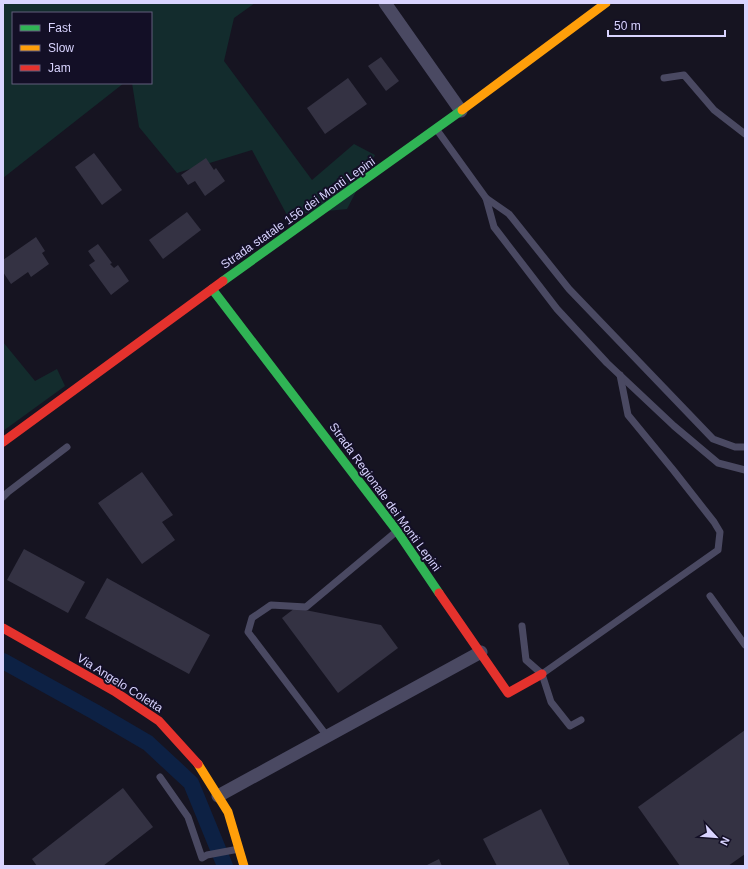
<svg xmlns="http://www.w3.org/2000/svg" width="748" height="869" font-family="Helvetica,sans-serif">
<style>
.green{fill:#132c2d}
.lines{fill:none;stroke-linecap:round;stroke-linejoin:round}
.canal{stroke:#0d2144;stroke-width:16}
.building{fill:#343243}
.lane{stroke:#4a4962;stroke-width:7}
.street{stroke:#4a4962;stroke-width:13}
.fast{stroke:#30b455;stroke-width:9}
.slow{stroke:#ff9f0a;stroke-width:9}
.jam{stroke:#e5322d;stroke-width:9}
.labels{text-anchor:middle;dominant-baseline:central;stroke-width:4;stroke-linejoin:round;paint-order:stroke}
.street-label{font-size:12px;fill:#d9d4ff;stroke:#130f26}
</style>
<rect width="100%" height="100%" fill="#161421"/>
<g class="green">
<polygon points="3,3 255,3 234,18 224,61 312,180 354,144 375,155 347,209 287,215 252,150 177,173 139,127 132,83 151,83 151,13 13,13 13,83 124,83 3,178"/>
<polygon points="3,342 35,381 57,369 65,386 3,431"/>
</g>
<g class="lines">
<polyline class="canal" points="3,661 95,712 148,743 191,783 225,866"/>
</g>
<g class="building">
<polygon points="381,57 399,81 386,91 368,66"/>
<polygon points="348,78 367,104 325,134 307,108"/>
<polygon points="94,153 122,190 102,205 75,167"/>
<polygon points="206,158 214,170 216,168 225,181 205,196 195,181 188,185 181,175"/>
<polygon points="187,212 201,230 163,259 149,240"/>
<polygon points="36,237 45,251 42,253 49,264 31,277 28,272 11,284 3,272 3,260"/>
<polygon points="98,244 112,263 110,264 114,268 118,265 129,281 111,295 89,265 95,261 88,251"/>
<polygon points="142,472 173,515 162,522 175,540 142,564 98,503"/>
<polygon points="24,549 85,582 68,613 7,580"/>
<polygon points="107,578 210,635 189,674 85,618"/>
<polygon points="295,608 381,625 398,648 338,693 282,618"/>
<polygon points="745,730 745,854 728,866 680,866 638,807"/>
<polygon points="123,788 153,827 103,866 37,866 32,859"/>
<polygon points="541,809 570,866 497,866 483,839"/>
<polygon points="439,859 442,866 425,866"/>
</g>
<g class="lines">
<g class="lane">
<polyline points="664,78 684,75 714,110 745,134"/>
<polyline points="437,130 486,198 494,227 557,309 607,363 674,426 718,463 745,470"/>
<polyline points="486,198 509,214 569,289 713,439 735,447 745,447"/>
<polyline points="3,497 8,492 67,447"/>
<polyline points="710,596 745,645"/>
<polyline points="522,626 526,660 542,674 718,550 720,532 714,522 674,471 628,415 620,375"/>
<polyline points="542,674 551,702 570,726 581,720"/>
<polyline points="327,736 248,632 252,618 271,605 306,607 397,531"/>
<polyline points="160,777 188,817 202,858 207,855 239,849"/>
</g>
<g class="street">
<polyline points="385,3 461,111"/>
<polyline points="218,796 481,652"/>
</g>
<g class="fast">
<polyline points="223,281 462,110"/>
<polyline points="212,289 397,531 439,593"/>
</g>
<g class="slow">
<polyline points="462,110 606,3"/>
<polyline points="198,764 228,812 244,866"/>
</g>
<g class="jam">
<polyline points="3,442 223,281"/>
<polyline points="439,593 508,693 542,674"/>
<polyline points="3,628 114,691 159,721 198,764"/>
</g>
</g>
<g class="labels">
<g class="street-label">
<text transform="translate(298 213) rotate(-35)">Strada statale 156 dei Monti Lepini</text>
<text transform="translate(385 497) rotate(54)">Strada Regionale dei Monti Lepini</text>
<text transform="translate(120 683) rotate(32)">Via Angelo Coletta</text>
</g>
</g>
<rect width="748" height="869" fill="none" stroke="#d9d4ff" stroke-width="8"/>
<rect x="12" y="12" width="140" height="72" fill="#130f26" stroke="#625e7d"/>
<rect x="20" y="25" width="20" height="6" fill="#30b455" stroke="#625e7d"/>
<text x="48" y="32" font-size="12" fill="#d9d4ff">Fast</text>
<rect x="20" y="45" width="20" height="6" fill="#ff9f0a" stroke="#625e7d"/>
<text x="48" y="52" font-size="12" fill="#d9d4ff">Slow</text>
<rect x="20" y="65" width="20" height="6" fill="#e5322d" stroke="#625e7d"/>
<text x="48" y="72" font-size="12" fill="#d9d4ff">Jam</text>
<g transform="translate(716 837) rotate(116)" stroke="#130f26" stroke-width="3" paint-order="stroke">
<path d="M0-3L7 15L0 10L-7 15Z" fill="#d9d4ff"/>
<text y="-6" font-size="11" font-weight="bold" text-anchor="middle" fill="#d9d4ff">N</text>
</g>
<path d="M608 30v6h117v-6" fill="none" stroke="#d9d4ff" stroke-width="2"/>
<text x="614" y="30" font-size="12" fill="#d9d4ff" stroke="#130f26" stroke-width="3" paint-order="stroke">50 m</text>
</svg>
